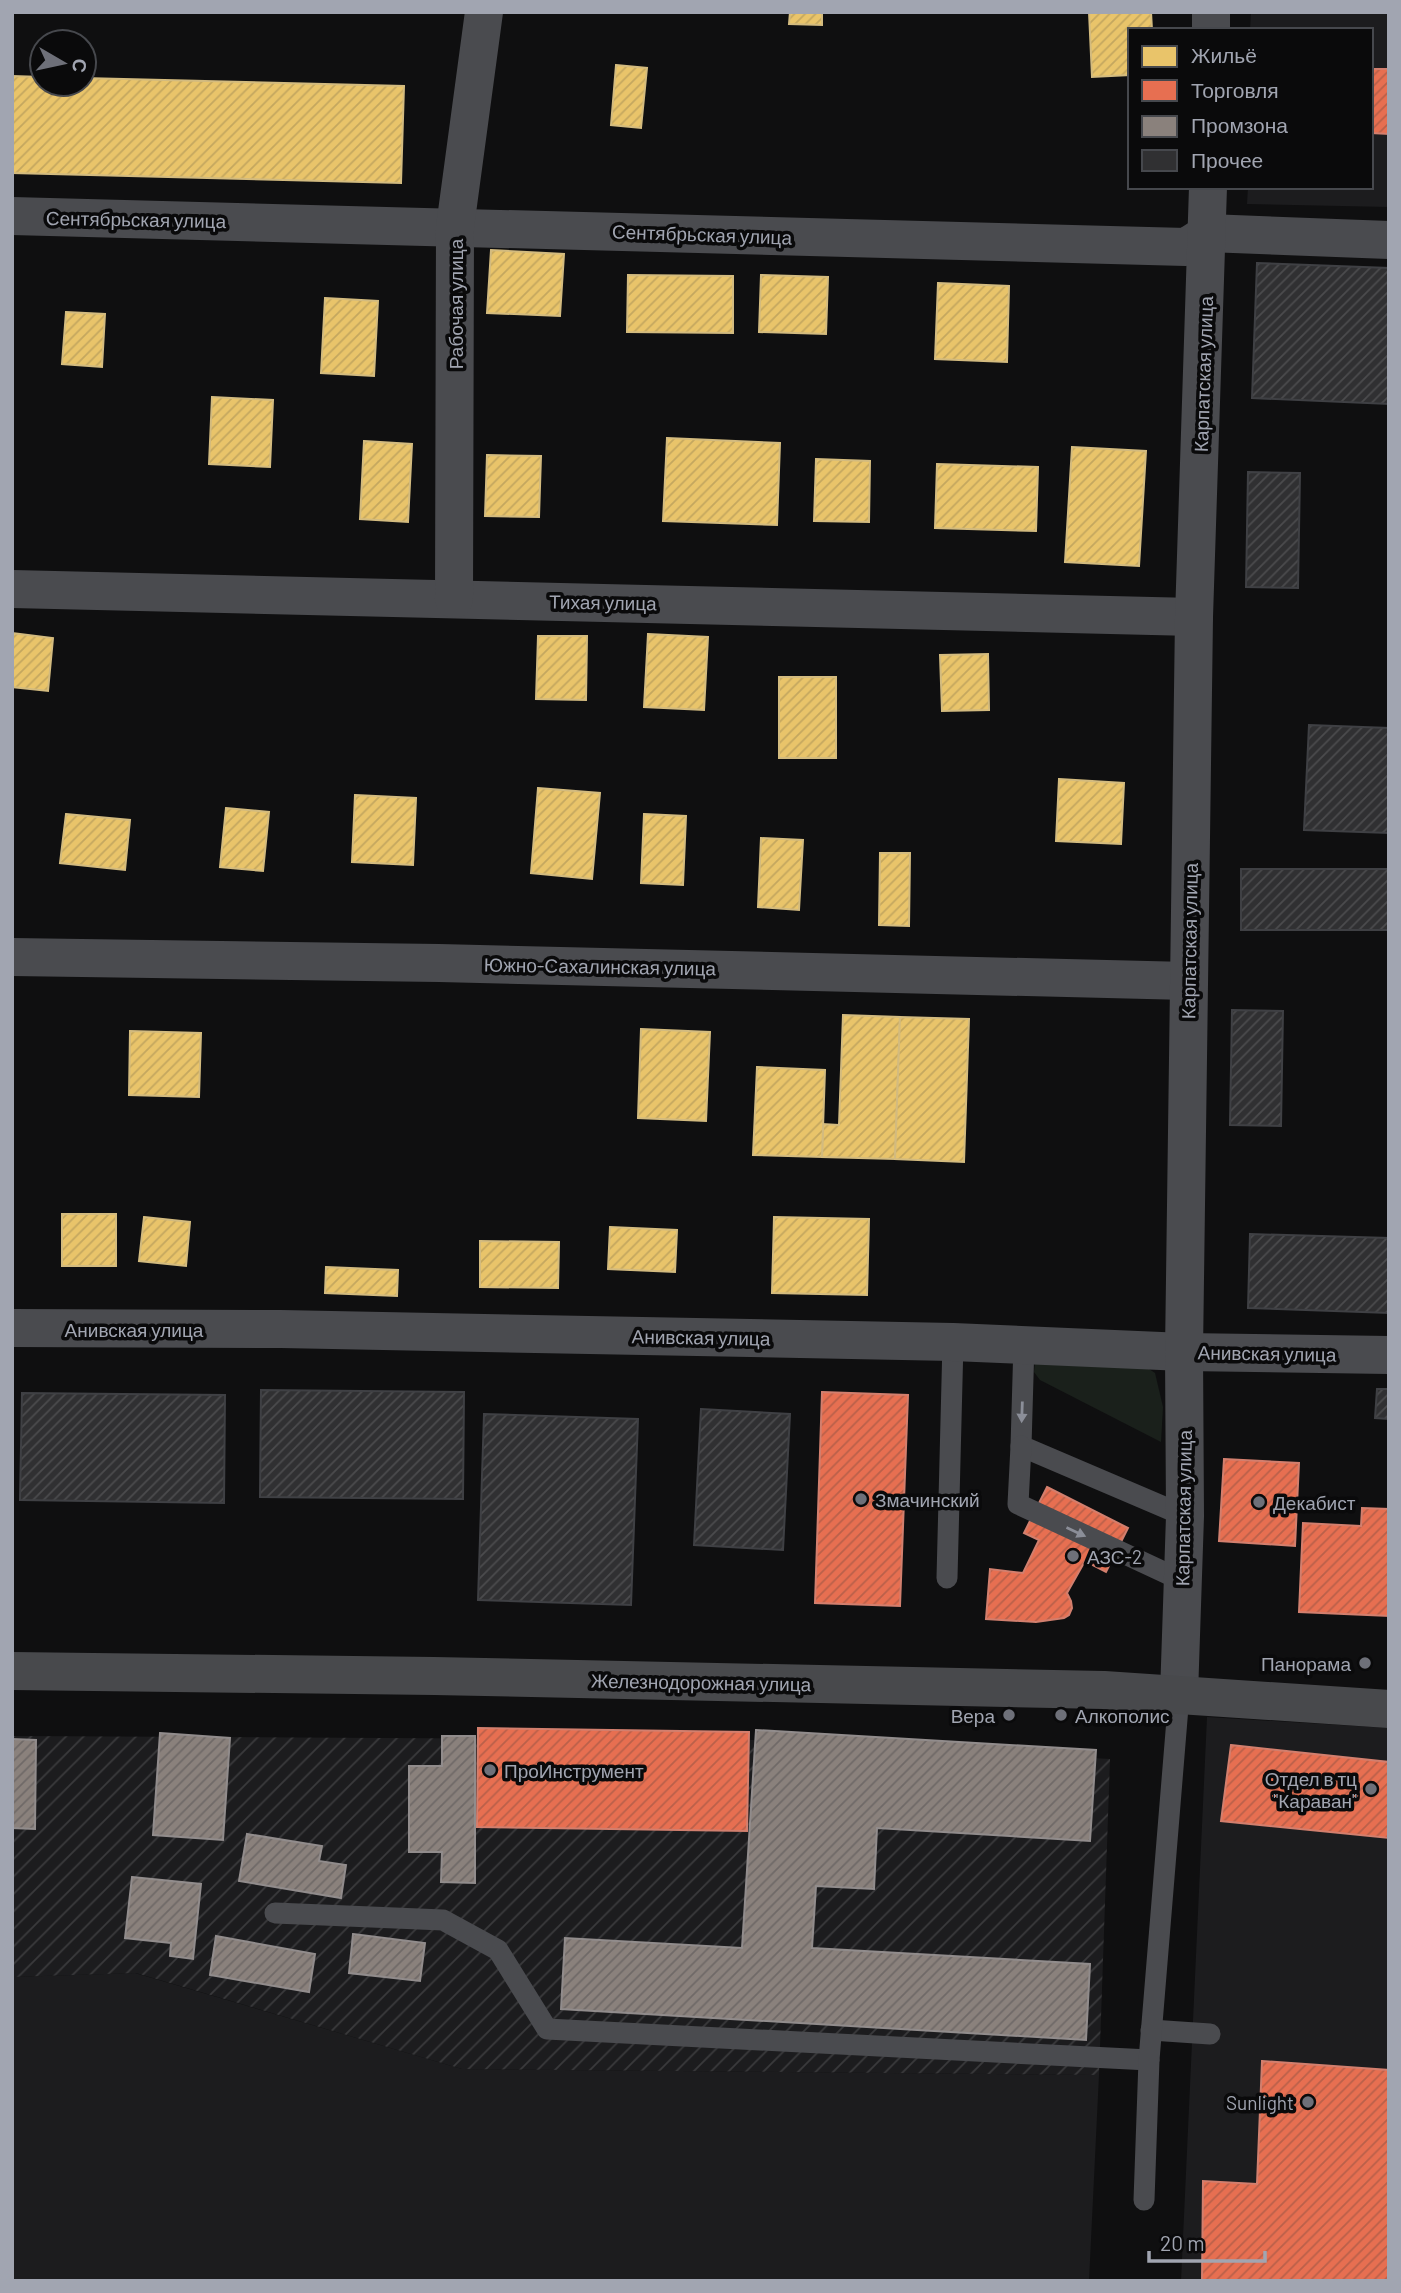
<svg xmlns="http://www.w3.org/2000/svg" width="1401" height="2293" font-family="Barlow,sans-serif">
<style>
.built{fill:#1c1c1e}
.industrial{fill:url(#industrial-furrows)}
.green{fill:#1a201b}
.homes{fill:url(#homes-hatch);stroke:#d3bb7f;stroke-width:2}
.shops{fill:url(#shops-hatch);stroke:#d27f6e;stroke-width:2}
.industry{fill:url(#industry-hatch);stroke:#918c8c;stroke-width:2}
.building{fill:url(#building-hatch);stroke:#3f4044;stroke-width:2}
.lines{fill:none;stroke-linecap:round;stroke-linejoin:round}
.lane{stroke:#4a4b4f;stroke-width:21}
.street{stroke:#4a4b4f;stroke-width:38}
.secondary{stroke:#48494c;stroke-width:38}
.oneway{fill:#8b8e98}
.poi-dot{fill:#6e7079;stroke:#0a0a0b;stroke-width:2.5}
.labels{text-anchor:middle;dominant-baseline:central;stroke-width:7;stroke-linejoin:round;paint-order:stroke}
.street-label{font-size:19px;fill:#a1a5b1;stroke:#0a0a0b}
.poi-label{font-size:19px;fill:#a1a5b1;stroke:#0a0a0b;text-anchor:start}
</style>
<defs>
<pattern id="industrial-furrows" width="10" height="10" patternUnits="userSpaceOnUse" patternTransform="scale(1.75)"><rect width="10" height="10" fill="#1c1c1e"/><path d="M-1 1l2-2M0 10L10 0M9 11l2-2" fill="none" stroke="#3a3a3c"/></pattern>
<pattern id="homes-hatch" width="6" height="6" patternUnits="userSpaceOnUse" patternTransform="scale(1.75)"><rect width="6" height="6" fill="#e9c46a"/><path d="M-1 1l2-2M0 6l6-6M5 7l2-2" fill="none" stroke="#c4a75f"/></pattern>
<pattern id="shops-hatch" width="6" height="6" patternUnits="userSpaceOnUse" patternTransform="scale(1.75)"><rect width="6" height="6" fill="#e76f51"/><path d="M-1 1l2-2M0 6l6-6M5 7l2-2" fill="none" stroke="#b9604a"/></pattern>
<pattern id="industry-hatch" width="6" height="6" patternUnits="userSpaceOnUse" patternTransform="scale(1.75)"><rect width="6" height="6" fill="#8a817c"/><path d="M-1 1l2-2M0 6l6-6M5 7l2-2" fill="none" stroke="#6f6967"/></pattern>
<pattern id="building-hatch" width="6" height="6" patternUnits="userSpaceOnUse" patternTransform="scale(1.75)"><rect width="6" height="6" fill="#303032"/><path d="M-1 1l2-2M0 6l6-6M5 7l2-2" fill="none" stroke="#4b4b4d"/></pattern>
</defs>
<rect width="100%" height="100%" fill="#0f0f10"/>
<g class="built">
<polygon points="1251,12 1389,12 1389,207 1247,204 1248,187 1371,187 1371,30 1250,30"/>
<polygon points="1207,1717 1389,1728 1389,2281 1181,2281"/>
<polygon points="135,1973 462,2069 1099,2075 1089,2281 12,2281 12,1977"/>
</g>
<polygon class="industrial" points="12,1736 752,1740 1110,1759 1099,2075 462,2069 136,1973 12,1977"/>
<polygon class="green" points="1134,1359 1155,1373 1163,1407 1161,1442 1040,1380 1034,1372 1035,1363"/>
<g class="homes">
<polygon points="790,12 822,12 822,25 789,24"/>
<polygon points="1089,12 1151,12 1152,30 1130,30 1130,75 1092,77"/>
<polygon points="616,65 647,68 641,128 611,125"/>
<polygon points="12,76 42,77 42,84 84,84 84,78 404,86 401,183 12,173"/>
<polygon points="491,250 564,254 560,316 487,313"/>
<polygon points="628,275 733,276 733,333 627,332"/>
<polygon points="761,275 828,277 826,334 759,332"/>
<polygon points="938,283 1009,286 1007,362 935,359"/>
<polygon points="325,298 378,301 374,376 321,373"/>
<polygon points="66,312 105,314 102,367 62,364"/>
<polygon points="212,397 273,400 270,467 209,464"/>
<polygon points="667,438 780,443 777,525 663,521"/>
<polygon points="364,441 412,444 408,522 360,519"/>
<polygon points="1072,447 1146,451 1139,566 1065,562"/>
<polygon points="487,455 541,456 539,517 485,516"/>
<polygon points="816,459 870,461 869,522 814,521"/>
<polygon points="937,464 1038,467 1036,531 935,528"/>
<polygon points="12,633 53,638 48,691 12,687"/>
<polygon points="648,634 708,637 704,710 644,707"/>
<polygon points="538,636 587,636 586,700 536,699"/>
<polygon points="988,654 989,710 942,711 940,655"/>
<rect x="779" y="677" width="57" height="81"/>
<polygon points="1059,779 1124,783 1121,844 1056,841"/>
<polygon points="538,788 600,793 592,879 531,873"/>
<polygon points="355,795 416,798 413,865 352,862"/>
<polygon points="226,808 269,812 263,871 220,867"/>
<polygon points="66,814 130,820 125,870 60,863"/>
<polygon points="644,814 686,816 683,885 641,883"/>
<polygon points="761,838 803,840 799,910 758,907"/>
<polygon points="880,853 910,853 909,926 879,925"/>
<polygon points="843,1015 900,1017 895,1159 822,1157 823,1124 839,1125"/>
<polygon points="900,1017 969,1019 964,1162 895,1159"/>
<polygon points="641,1029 710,1032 706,1121 638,1118"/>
<polygon points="130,1031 201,1033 199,1097 129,1095"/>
<polygon points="757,1067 825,1070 822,1157 753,1155"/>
<rect x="62" y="1214" width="54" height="52"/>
<polygon points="144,1217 190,1222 186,1266 139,1261"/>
<polygon points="774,1217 869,1219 867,1295 772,1293"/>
<polygon points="610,1227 677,1230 675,1272 608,1269"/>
<polygon points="480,1241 559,1242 558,1288 480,1287"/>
<polygon points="326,1267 398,1270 397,1296 325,1293"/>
</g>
<g class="shops">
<polygon points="1371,69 1389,69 1389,134 1371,133"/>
<polygon points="822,1392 908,1395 900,1606 815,1603"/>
<polygon points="1224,1459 1299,1463 1295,1546 1219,1541"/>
<polygon points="1047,1487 1128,1528 1106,1572 1085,1561 1067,1593 1071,1601 1072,1608 1069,1615 1064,1618 1036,1622 986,1619 990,1569 1023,1573 1039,1540 1024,1533"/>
<polygon points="1362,1508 1389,1509 1389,1616 1299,1612 1303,1523 1361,1526"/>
<polygon points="478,1728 749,1732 747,1831 477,1827"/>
<polygon points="1231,1745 1389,1762 1389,1838 1221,1821"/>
<polygon points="1262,2061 1389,2070 1389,2281 1202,2281 1203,2181 1257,2184"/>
</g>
<g class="industry">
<polygon points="756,1730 1096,1750 1090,1841 877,1828 874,1889 816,1886 812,1948 1090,1964 1086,2040 561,2009 565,1938 742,1948"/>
<polygon points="160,1733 230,1738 223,1840 153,1835"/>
<polygon points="442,1736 475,1736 475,1883 441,1882 442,1852 409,1852 409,1766 442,1766"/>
<polygon points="12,1739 36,1740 35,1829 12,1828"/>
<polygon points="247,1834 322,1846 319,1861 346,1865 341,1898 239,1881"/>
<polygon points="132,1877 201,1884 193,1959 170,1956 171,1943 125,1938"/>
<polygon points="353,1934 425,1943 420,1981 349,1973"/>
<polygon points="216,1936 315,1954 309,1992 210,1975"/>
</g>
<g class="building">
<polygon points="1257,263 1389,268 1389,404 1252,398"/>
<polygon points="1248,472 1300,473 1298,588 1246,587"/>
<polygon points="1309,725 1389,728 1389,833 1304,830"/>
<rect x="1241" y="869" width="148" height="61"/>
<polygon points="1232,1010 1283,1011 1281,1126 1230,1125"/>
<polygon points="1250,1234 1389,1238 1389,1313 1248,1308"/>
<polygon points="1377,1389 1389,1389 1389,1419 1375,1418"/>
<polygon points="261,1390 464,1392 463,1499 260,1497"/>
<polygon points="22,1393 225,1395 224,1503 20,1500"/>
<polygon points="701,1409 790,1414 783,1550 694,1545"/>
<polygon points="484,1414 638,1419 631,1605 478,1600"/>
</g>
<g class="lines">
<g class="lane">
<polyline points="1024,1343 1021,1446 1185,1516"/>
<polyline points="1021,1446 1018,1504 1183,1581"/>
<polyline points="947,1578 953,1342"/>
<polyline points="275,1913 443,1920 498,1950 547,2029 1149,2060"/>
<polyline points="1151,2030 1210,2034"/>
<polyline points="1144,2200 1149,2060 1179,1695"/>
</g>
<g class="street">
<polyline points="1211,30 1211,12"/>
<polyline points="12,216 1186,247 1208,233 1389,240"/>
<polyline points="12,589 1194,617"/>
<polyline points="454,599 455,227 484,12"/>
<polyline points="12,957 439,963 1188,981"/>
<polyline points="12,1328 281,1329 953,1342 1184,1352 1389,1355"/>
<polyline points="1179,1695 1185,1516 1184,1352 1194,617 1208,187"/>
</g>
<polyline class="secondary" points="12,1671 434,1676 1104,1690 1389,1709"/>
</g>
<defs><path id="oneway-solid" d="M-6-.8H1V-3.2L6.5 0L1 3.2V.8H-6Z" transform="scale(1.75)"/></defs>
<g class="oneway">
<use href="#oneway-solid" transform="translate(1022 1412) rotate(92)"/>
<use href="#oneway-solid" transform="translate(1076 1532) rotate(25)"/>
</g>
<g class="poi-dot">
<circle cx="861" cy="1499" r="7"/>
<circle cx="1259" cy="1502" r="7"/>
<circle cx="1073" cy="1556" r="7"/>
<circle cx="1365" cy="1663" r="7"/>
<circle cx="1009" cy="1715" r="7"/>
<circle cx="1061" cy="1715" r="7"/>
<circle cx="490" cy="1770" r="7"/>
<circle cx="1371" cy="1789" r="7"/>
<circle cx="1308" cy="2102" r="7"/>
</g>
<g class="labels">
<g class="street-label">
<text transform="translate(136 219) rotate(1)">Сентябрьская улица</text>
<text transform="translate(702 234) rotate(2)">Сентябрьская улица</text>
<text transform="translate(455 304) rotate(-90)">Рабочая улица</text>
<text transform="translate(1203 374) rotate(-88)">Карпатская улица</text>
<text transform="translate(603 602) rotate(1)">Тихая улица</text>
<text transform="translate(1189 941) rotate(-89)">Карпатская улица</text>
<text transform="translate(600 966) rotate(1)">Южно-Сахалинская улица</text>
<text x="134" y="1329">Анивская улица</text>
<text transform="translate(701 1337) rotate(1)">Анивская улица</text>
<text transform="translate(1267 1353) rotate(1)">Анивская улица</text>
<text transform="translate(1183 1508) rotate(-89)">Карпатская улица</text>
<text transform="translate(701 1682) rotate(1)">Железнодорожная улица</text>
</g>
<g class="poi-label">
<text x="875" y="1499">Змачинский</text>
<text x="1273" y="1502">Декабист</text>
<text x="1087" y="1556">АЗС-2</text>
<text x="1351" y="1663" text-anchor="end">Панорама</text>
<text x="995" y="1715" text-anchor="end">Вера</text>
<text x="1075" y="1715">Алкополис</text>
<text x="504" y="1770">ПроИнструмент</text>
<text x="1357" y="1778" text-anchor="end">Отдел в тц<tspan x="1357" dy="22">"Караван"</tspan></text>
<text x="1294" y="2102" text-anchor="end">Sunlight</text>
</g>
</g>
<rect width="1401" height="2293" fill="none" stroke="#a1a5b1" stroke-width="28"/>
<rect x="1128" y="28" width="245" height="161" fill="#0a0a0b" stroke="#46484d" stroke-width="2"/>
<rect x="1142" y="46" width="35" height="21" fill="#e9c46a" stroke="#46484d" stroke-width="2"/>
<text x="1191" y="63" font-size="21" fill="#a1a5b1">Жильё</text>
<rect x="1142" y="80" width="35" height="21" fill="#e76f51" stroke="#46484d" stroke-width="2"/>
<text x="1191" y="98" font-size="21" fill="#a1a5b1">Торговля</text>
<rect x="1142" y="116" width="35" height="21" fill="#8a817c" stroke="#46484d" stroke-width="2"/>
<text x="1191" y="133" font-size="21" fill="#a1a5b1">Промзона</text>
<rect x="1142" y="150" width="35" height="21" fill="#303032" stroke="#46484d" stroke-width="2"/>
<text x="1191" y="168" font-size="21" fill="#a1a5b1">Прочее</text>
<g transform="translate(63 63) rotate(99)"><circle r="33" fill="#0a0a0b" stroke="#46484d" stroke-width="2"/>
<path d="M0-5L12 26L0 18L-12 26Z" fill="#6e7079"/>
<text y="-10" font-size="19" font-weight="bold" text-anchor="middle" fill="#a1a5b1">С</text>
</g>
<path d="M1149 2251v10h116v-10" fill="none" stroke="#a1a5b1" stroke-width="3.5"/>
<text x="1160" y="2251" font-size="21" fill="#a1a5b1" stroke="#0a0a0b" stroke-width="5" paint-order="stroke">20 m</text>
</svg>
